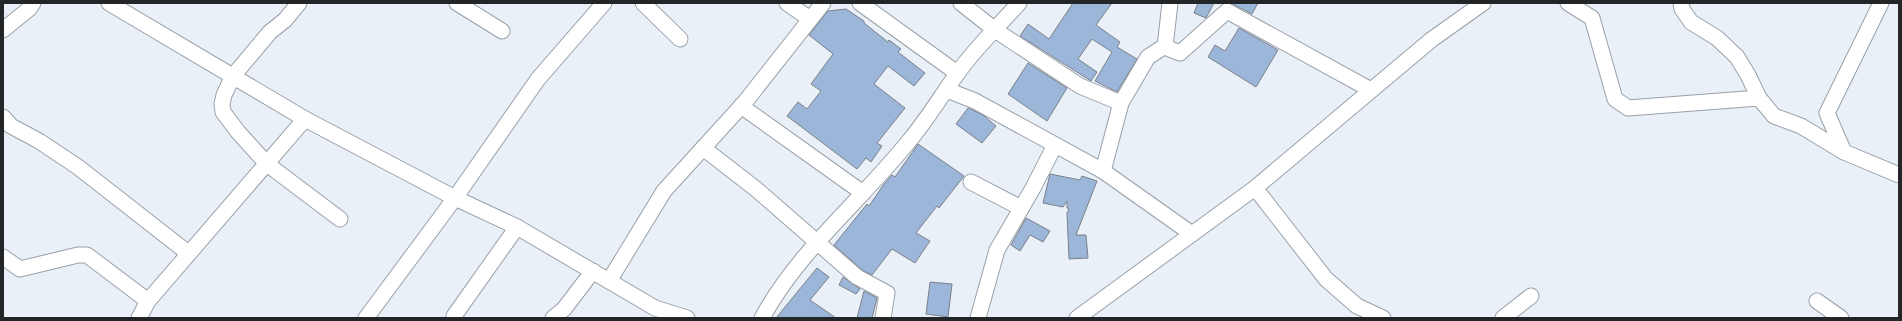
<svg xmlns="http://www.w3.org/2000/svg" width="1902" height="321" font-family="Georgia,serif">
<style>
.building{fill:#9bb6d8;stroke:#7b8189}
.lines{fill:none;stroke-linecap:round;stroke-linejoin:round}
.minor-casing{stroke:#9aa0a9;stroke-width:17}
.minor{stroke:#fff;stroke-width:15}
</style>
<rect width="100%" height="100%" fill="#e9f0f8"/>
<g class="building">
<polygon points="1073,3 1112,3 1096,25 1120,42 1117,47 1137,59 1117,92 1095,81 1112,52 1092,39 1078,59 1097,72 1091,81 1020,36 1028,24 1049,39"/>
<polygon points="1198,3 1214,3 1206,18 1194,13"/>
<polygon points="1231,3 1258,3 1252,14"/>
<polygon points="846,9 864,21 864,23 888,42 889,40 901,49 898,52 925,73 914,86 888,66 874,84 905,108 877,143 882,146 871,162 866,158 857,169 787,116 798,102 807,109 821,91 811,84 833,54 809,35 828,11"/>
<polygon points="1239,28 1278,50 1256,87 1208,57 1215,45 1225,51"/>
<polygon points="1028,63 1067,88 1047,121 1008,94"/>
<polygon points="968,108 983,115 996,126 982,143 956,124"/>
<polygon points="918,144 964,176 939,208 937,206 916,233 930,241 915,263 892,249 872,275 862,270 834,245 867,204 869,206 884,184 892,175 895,177"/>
<polygon points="1050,174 1080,180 1082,176 1097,181 1076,235 1086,235 1088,258 1069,259 1067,213 1069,209 1067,208 1067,201 1063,207 1043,203"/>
<polygon points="1026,218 1050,231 1043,242 1030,235 1020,251 1011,245"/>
<polygon points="817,268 829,277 810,300 836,318 776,318"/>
<polygon points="843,277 860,289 856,294 839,285"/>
<polygon points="930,282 952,284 948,317 926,314"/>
<polygon points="864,291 877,298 872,318 857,318"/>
</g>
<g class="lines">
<defs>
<g id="minor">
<polyline points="109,3 305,119 455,198 517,227 655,308 687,318"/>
<polyline points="299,3 285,20 270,32 233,76 224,95 222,104 223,112 238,132 267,164 340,219"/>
<polyline points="457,3 502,31"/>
<polyline points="643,3 680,39"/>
<polyline points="787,3 810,19"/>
<polyline points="860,3 957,73"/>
<polyline points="961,3 995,30 1080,86 1121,103"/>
<polyline points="1170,3 1165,47 1180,53 1227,11 1371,90"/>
<polyline points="1568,3 1592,18 1615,99 1628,108 1759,98"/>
<polyline points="1681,3 1682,9 1691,22 1717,38 1737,57 1748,75 1759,98 1774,116 1801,126 1844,152"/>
<polyline points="1881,3 1827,113 1844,152 1899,175"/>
<polyline points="3,30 29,9 33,3"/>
<polyline points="1165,46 1148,57 1121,103 1103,171 1192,234"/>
<polyline points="947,90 975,101 1103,171"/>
<polyline points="741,106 863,193"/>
<polyline points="3,117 11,126 39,141 78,167 188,253"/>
<polyline points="703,148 756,189 857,277 887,293 883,318"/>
<polyline points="971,182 1021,208"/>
<polyline points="1255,188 1326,279 1357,306 1383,318"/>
<polyline points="3,257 20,269 78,255 87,255 148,301"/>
<polyline points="609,281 664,191 745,102 823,3"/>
<polyline points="1817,301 1841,318"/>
<polyline points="454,316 517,227"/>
<polyline points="139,318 148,301 305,119"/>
<polyline points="366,318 455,198 538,79 604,3"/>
<polyline points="553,318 564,309 593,271"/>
<path d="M762,318C799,250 861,201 909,141C927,120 941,96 957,74C974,49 999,26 1019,3"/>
<polyline points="978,318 997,250 1033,188 1055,145"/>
<polyline points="1077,318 1255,188 1431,40 1483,3"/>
<polyline points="1503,318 1531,296"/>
</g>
</defs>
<use href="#minor" class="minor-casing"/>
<use href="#minor" class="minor"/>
</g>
<rect width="1902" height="321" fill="none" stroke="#232629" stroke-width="8"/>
</svg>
